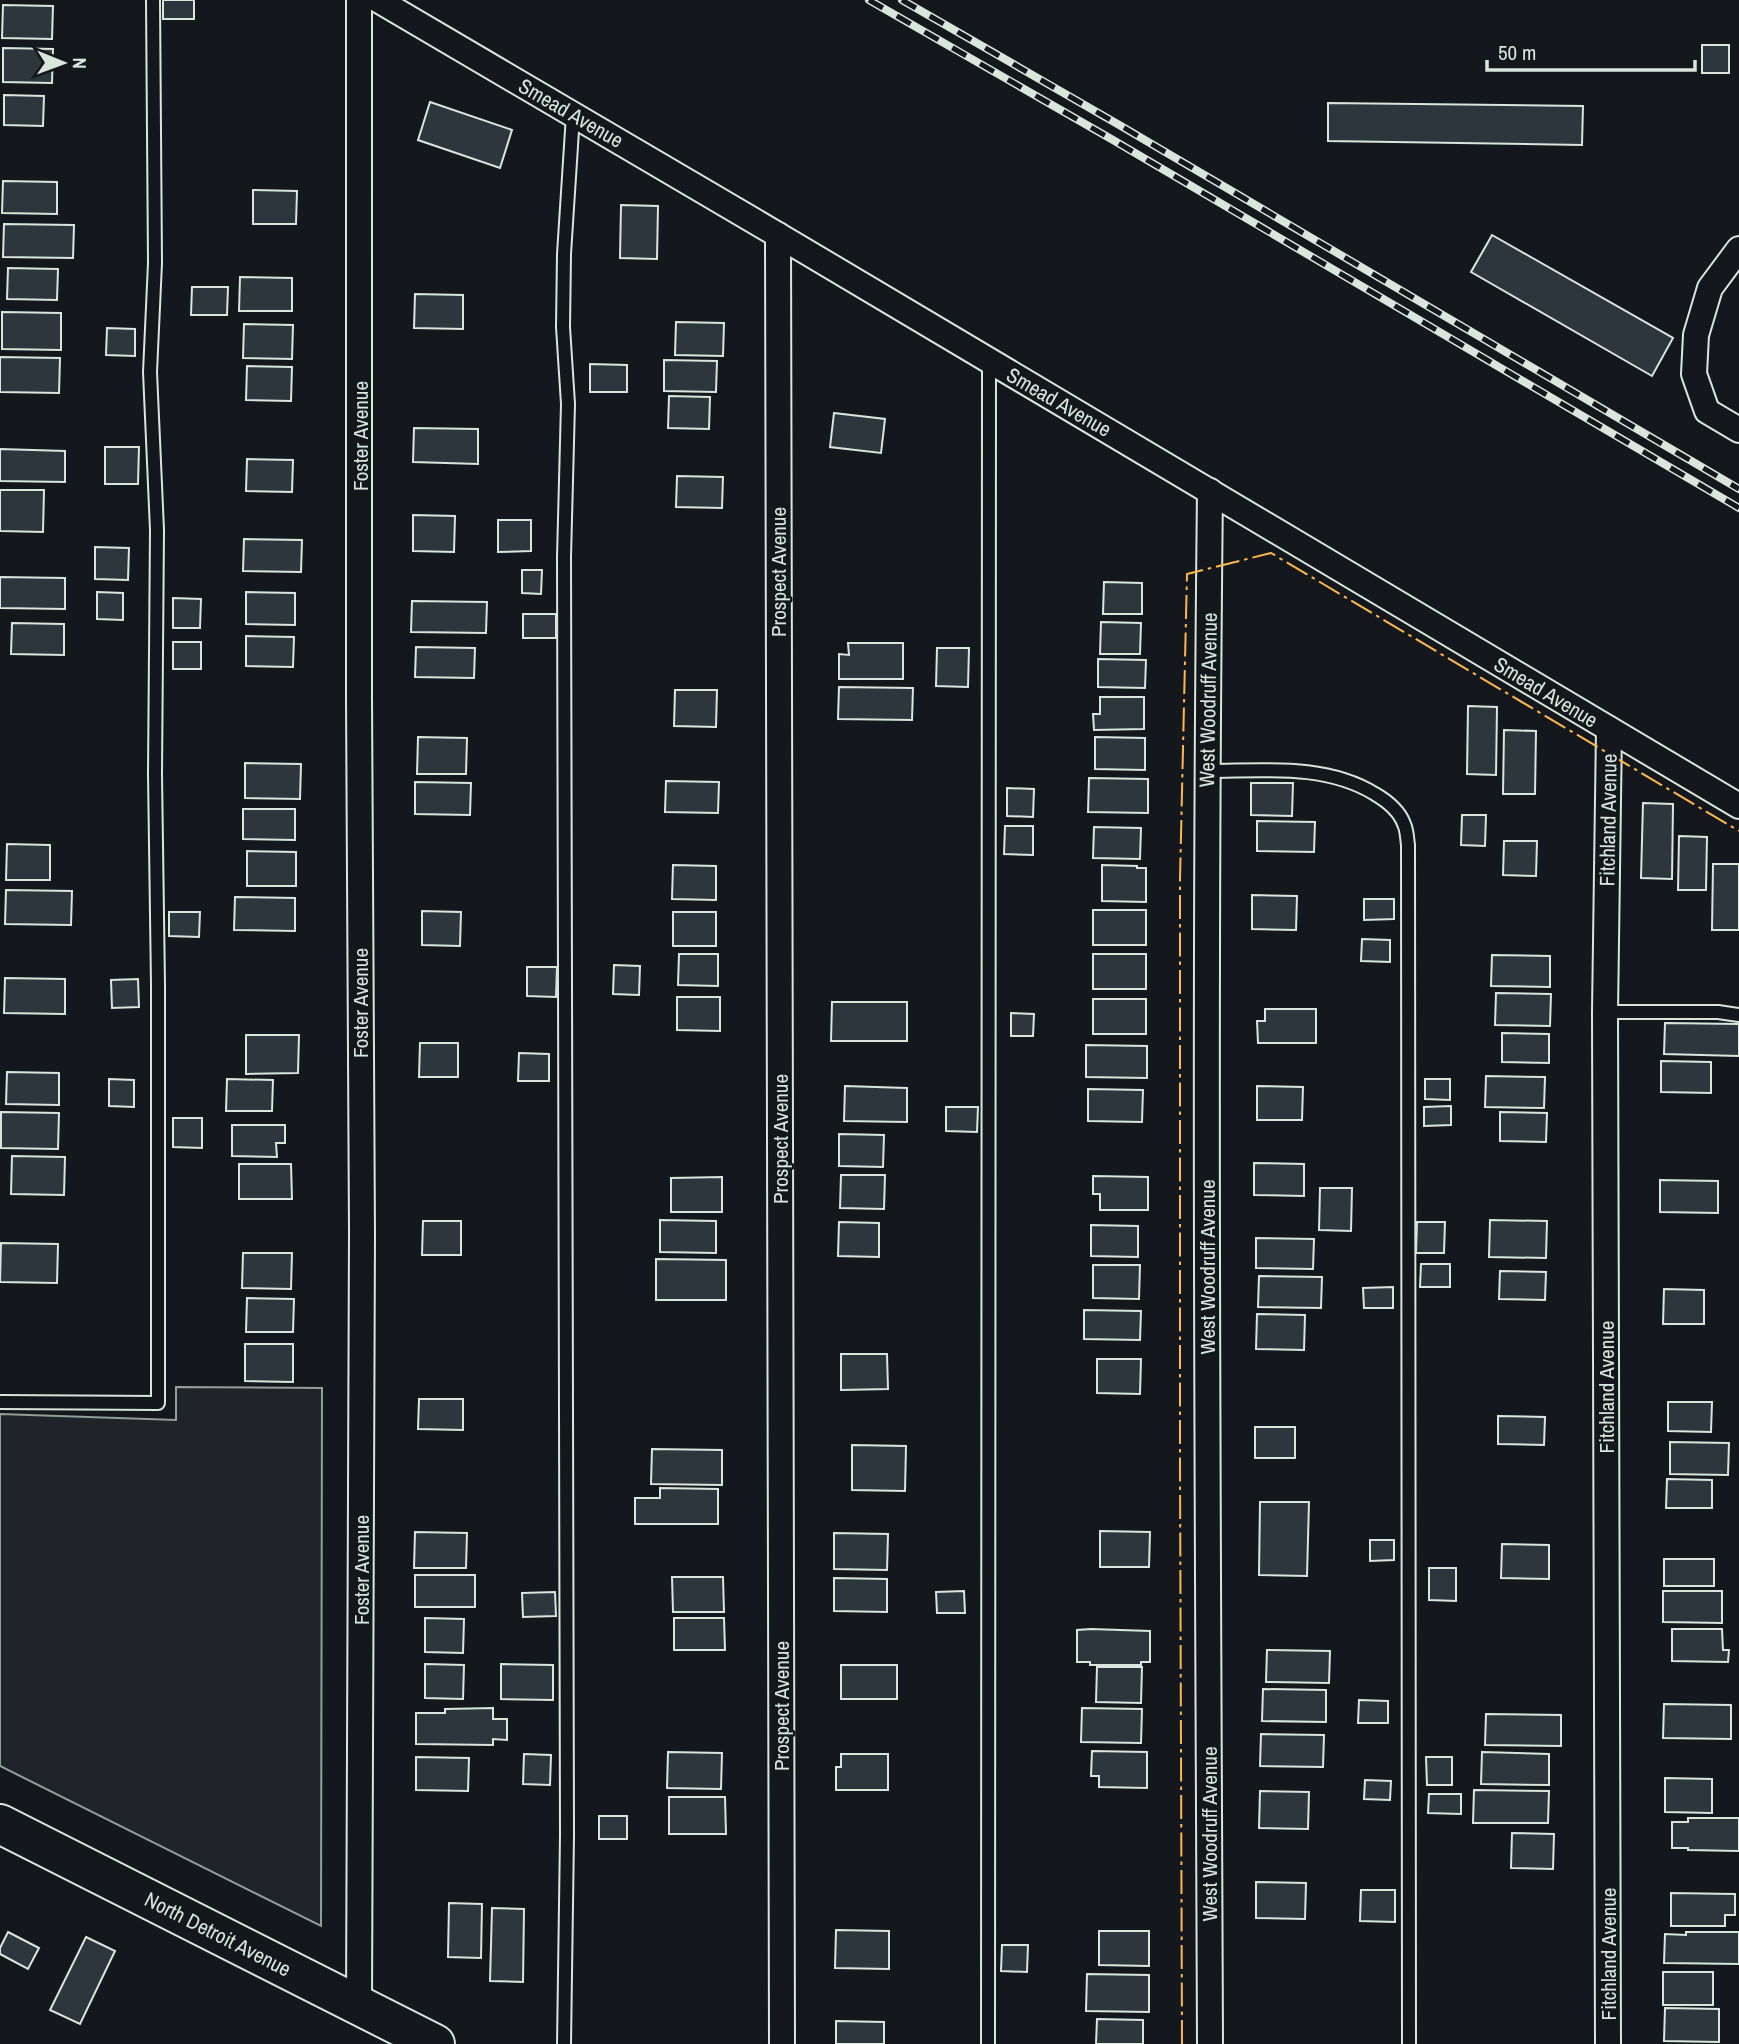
<svg xmlns="http://www.w3.org/2000/svg" width="1739" height="2044" font-family="'Archivo Narrow',sans-serif">
<style>
.green{fill:#202428;stroke:#939e99;stroke-width:2}
.building{fill:#2c363c;stroke:#d8e6dc;stroke-width:2}
.lines{fill:none;stroke-linecap:round;stroke-linejoin:round}
.lane-casing{stroke:#d8e6dc;stroke-width:16}
.street-casing{stroke:#d8e6dc;stroke-width:28}
.primary-casing{stroke:#d8e6dc;stroke-width:42}
.lane{stroke:#14181c;stroke-width:12}
.street{stroke:#14181c;stroke-width:24}
.primary{stroke:#14181c;stroke-width:38}
.rail-casing{stroke:#d8e6dc;stroke-width:8}
.rail{stroke:#14181c;stroke-width:5;stroke-dasharray:16;stroke-linecap:butt}
.power{stroke:#ffb74d;stroke-width:2;stroke-dasharray:24 5 3.5 5;stroke-linecap:butt}
.labels{text-anchor:middle;dominant-baseline:central;stroke-width:5;stroke-linejoin:round;paint-order:stroke}
.street-label{font-size:21px;fill:#d8e6dc;stroke:#14181c}
</style>
<rect width="100%" height="100%" fill="#14181c"/>
<polygon class="green" points="176,1387 322,1388 321,1926 0,1766 0,1414 176,1420"/>
<g class="building">
<rect x="163" y="0" width="31" height="19"/>
<polygon points="3,5 53,6 52,39 2,38"/>
<rect x="1702" y="45" width="27" height="28"/>
<polygon points="3,48 53,49 52,83 3,82"/>
<polygon points="4,95 44,96 43,126 4,125"/>
<polygon points="430,102 512,130 500,168 418,140"/>
<polygon points="1328,103 1583,106 1582,145 1328,141"/>
<polygon points="3,181 57,182 57,214 2,213"/>
<polygon points="253,190 297,191 296,224 253,224"/>
<polygon points="621,205 658,206 657,259 620,258"/>
<polygon points="4,224 74,225 73,258 3,257"/>
<polygon points="1492,235 1673,338 1652,376 1471,272"/>
<polygon points="8,268 58,269 57,300 7,299"/>
<polygon points="240,277 292,278 292,311 239,311"/>
<polygon points="192,287 228,287 227,315 191,315"/>
<polygon points="415,294 463,295 463,329 414,328"/>
<polygon points="2,312 61,313 61,350 2,349"/>
<polygon points="676,322 724,323 723,356 675,355"/>
<polygon points="244,324 293,325 292,359 243,358"/>
<polygon points="107,328 135,329 135,356 106,355"/>
<polygon points="0,357 60,358 59,393 0,392"/>
<polygon points="664,360 717,361 716,392 664,391"/>
<polygon points="590,364 627,365 627,392 590,392"/>
<polygon points="247,366 292,367 291,401 246,400"/>
<polygon points="669,396 710,397 709,429 668,428"/>
<polygon points="834,413 885,419 881,453 830,447"/>
<polygon points="414,428 478,429 478,464 413,462"/>
<polygon points="105,447 139,447 138,484 105,484"/>
<polygon points="0,449 65,451 65,482 0,481"/>
<polygon points="247,459 293,460 292,492 246,491"/>
<polygon points="677,476 723,477 722,508 676,507"/>
<polygon points="0,490 44,490 43,532 0,531"/>
<polygon points="413,515 455,516 454,552 413,551"/>
<polygon points="498,520 531,520 531,551 498,552"/>
<polygon points="244,539 302,540 301,572 243,571"/>
<polygon points="95,547 129,548 128,580 95,579"/>
<polygon points="522,570 542,570 541,594 522,593"/>
<polygon points="0,577 65,578 65,609 0,608"/>
<polygon points="1104,582 1142,583 1142,614 1103,614"/>
<polygon points="97,592 123,593 123,620 97,619"/>
<polygon points="246,592 295,593 295,625 246,624"/>
<polygon points="173,598 201,599 200,628 173,628"/>
<polygon points="412,601 487,602 486,633 411,632"/>
<rect x="523" y="614" width="33" height="24"/>
<polygon points="1101,622 1141,623 1140,654 1100,654"/>
<polygon points="12,623 64,624 64,655 11,654"/>
<polygon points="246,636 294,637 293,667 246,666"/>
<rect x="173" y="642" width="28" height="27"/>
<polygon points="848,643 903,643 903,679 839,679 839,654 849,655"/>
<polygon points="416,647 475,648 474,678 415,677"/>
<polygon points="937,648 969,648 968,687 936,686"/>
<polygon points="1098,659 1146,660 1145,688 1098,687"/>
<polygon points="839,687 913,688 912,720 838,719"/>
<polygon points="675,690 717,690 716,727 674,726"/>
<polygon points="1100,697 1144,697 1144,729 1094,730 1093,714 1100,714"/>
<polygon points="1468,706 1497,707 1496,775 1467,774"/>
<polygon points="1504,730 1536,731 1535,794 1503,794"/>
<polygon points="418,737 467,738 466,774 417,774"/>
<polygon points="1095,737 1145,738 1145,770 1095,769"/>
<polygon points="245,763 301,764 300,799 245,798"/>
<polygon points="1089,778 1148,779 1148,813 1088,812"/>
<polygon points="666,781 719,782 718,813 665,812"/>
<polygon points="415,782 471,783 470,815 415,814"/>
<polygon points="1251,783 1293,783 1292,816 1251,815"/>
<polygon points="1007,788 1034,789 1033,817 1007,816"/>
<polygon points="1643,803 1673,804 1672,879 1641,878"/>
<polygon points="243,809 295,809 295,840 243,839"/>
<polygon points="1462,815 1486,815 1485,846 1461,845"/>
<polygon points="1257,821 1315,822 1314,852 1257,851"/>
<polygon points="1005,826 1033,826 1033,855 1004,854"/>
<polygon points="1094,827 1141,828 1140,859 1093,858"/>
<polygon points="1679,836 1707,837 1706,890 1678,890"/>
<polygon points="1504,841 1537,841 1536,876 1503,875"/>
<polygon points="7,844 50,845 50,880 6,880"/>
<polygon points="247,851 296,852 296,886 247,886"/>
<polygon points="1713,864 1739,864 1739,930 1712,930"/>
<polygon points="673,865 716,866 716,900 672,899"/>
<polygon points="1102,865 1137,866 1137,868 1146,868 1146,902 1102,901"/>
<polygon points="6,890 72,891 71,925 5,924"/>
<polygon points="1252,895 1297,896 1296,930 1252,929"/>
<polygon points="235,897 295,898 295,931 234,930"/>
<polygon points="1364,899 1394,899 1394,919 1364,920"/>
<rect x="1093" y="910" width="53" height="35"/>
<polygon points="422,911 461,912 460,946 422,945"/>
<polygon points="169,912 200,912 199,937 169,936"/>
<rect x="673" y="912" width="43" height="34"/>
<polygon points="1362,939 1390,940 1390,962 1361,961"/>
<polygon points="679,954 718,954 718,986 678,985"/>
<rect x="1093" y="954" width="53" height="35"/>
<polygon points="1492,955 1550,956 1550,987 1491,986"/>
<polygon points="614,965 640,966 639,995 613,994"/>
<polygon points="527,967 557,967 556,997 527,996"/>
<polygon points="5,978 65,979 65,1014 4,1013"/>
<polygon points="138,979 139,1007 112,1008 111,980"/>
<polygon points="1496,993 1551,994 1550,1026 1495,1025"/>
<polygon points="677,997 720,997 720,1031 677,1030"/>
<rect x="1093" y="999" width="53" height="35"/>
<polygon points="832,1002 907,1002 907,1041 831,1041"/>
<polygon points="1265,1009 1316,1009 1316,1043 1258,1043 1257,1021 1265,1021"/>
<polygon points="1011,1013 1034,1014 1033,1036 1011,1036"/>
<polygon points="1665,1023 1739,1024 1739,1056 1664,1054"/>
<polygon points="1502,1033 1549,1034 1549,1063 1502,1062"/>
<polygon points="246,1035 299,1035 298,1073 246,1074"/>
<polygon points="420,1043 458,1043 458,1077 419,1077"/>
<polygon points="1086,1045 1147,1046 1147,1078 1086,1077"/>
<polygon points="519,1053 549,1054 549,1081 518,1081"/>
<polygon points="1661,1061 1711,1062 1711,1093 1661,1092"/>
<polygon points="7,1072 59,1073 59,1105 6,1104"/>
<polygon points="1486,1076 1545,1077 1544,1108 1485,1107"/>
<polygon points="109,1079 134,1080 134,1107 109,1106"/>
<polygon points="227,1079 273,1080 272,1111 226,1111"/>
<polygon points="1425,1079 1450,1079 1450,1100 1425,1099"/>
<polygon points="845,1086 907,1088 907,1122 844,1121"/>
<polygon points="1257,1086 1303,1087 1302,1120 1257,1120"/>
<polygon points="1088,1089 1143,1090 1142,1122 1088,1121"/>
<polygon points="1451,1106 1451,1125 1424,1126 1424,1107"/>
<polygon points="946,1107 978,1107 977,1132 946,1131"/>
<polygon points="1,1112 59,1113 58,1149 1,1148"/>
<polygon points="1500,1112 1547,1113 1546,1142 1500,1141"/>
<polygon points="173,1118 202,1118 202,1148 173,1147"/>
<polygon points="232,1125 285,1125 285,1143 276,1143 277,1157 232,1156"/>
<polygon points="839,1134 884,1135 883,1167 839,1166"/>
<polygon points="12,1156 65,1157 64,1195 11,1194"/>
<polygon points="1254,1163 1304,1164 1304,1196 1254,1195"/>
<polygon points="239,1164 291,1164 292,1199 239,1199"/>
<polygon points="841,1175 885,1175 884,1209 840,1208"/>
<polygon points="1093,1176 1148,1177 1148,1210 1100,1210 1100,1194 1093,1194"/>
<polygon points="722,1177 722,1212 671,1212 671,1178"/>
<polygon points="1660,1180 1718,1181 1718,1213 1660,1212"/>
<polygon points="1320,1188 1352,1188 1351,1231 1319,1230"/>
<polygon points="660,1220 716,1221 716,1253 660,1252"/>
<polygon points="1490,1220 1547,1221 1546,1258 1489,1257"/>
<polygon points="423,1221 461,1221 461,1255 422,1255"/>
<polygon points="839,1222 879,1223 879,1257 838,1256"/>
<polygon points="1417,1222 1445,1222 1444,1253 1416,1253"/>
<polygon points="1091,1225 1138,1226 1138,1257 1091,1256"/>
<polygon points="1256,1238 1314,1239 1313,1269 1256,1268"/>
<polygon points="1,1243 58,1244 57,1283 0,1282"/>
<polygon points="243,1253 292,1253 291,1289 242,1288"/>
<polygon points="656,1259 726,1260 726,1300 656,1300"/>
<polygon points="1421,1264 1450,1264 1450,1287 1420,1287"/>
<polygon points="1093,1265 1140,1265 1139,1299 1093,1298"/>
<polygon points="1500,1271 1546,1272 1545,1300 1499,1299"/>
<polygon points="1259,1276 1322,1277 1321,1308 1258,1307"/>
<polygon points="1393,1287 1393,1308 1364,1308 1363,1288"/>
<polygon points="1664,1289 1704,1290 1704,1324 1663,1324"/>
<polygon points="247,1298 294,1299 293,1332 246,1332"/>
<polygon points="1084,1310 1141,1311 1140,1340 1084,1339"/>
<polygon points="1257,1314 1305,1315 1304,1350 1256,1349"/>
<polygon points="245,1344 293,1344 293,1382 245,1381"/>
<polygon points="841,1354 887,1354 888,1389 841,1390"/>
<polygon points="1097,1359 1141,1359 1140,1394 1097,1393"/>
<polygon points="419,1399 463,1399 463,1430 418,1429"/>
<polygon points="1668,1402 1712,1402 1711,1432 1668,1431"/>
<polygon points="1498,1416 1545,1417 1544,1445 1498,1444"/>
<rect x="1255" y="1427" width="40" height="31"/>
<polygon points="1670,1442 1729,1443 1728,1475 1670,1474"/>
<polygon points="852,1445 906,1446 905,1491 852,1490"/>
<polygon points="652,1449 722,1450 722,1485 651,1484"/>
<polygon points="1667,1479 1712,1480 1712,1508 1666,1508"/>
<polygon points="660,1488 718,1489 718,1524 635,1524 635,1498 660,1498"/>
<polygon points="1260,1502 1309,1502 1307,1576 1259,1575"/>
<polygon points="1100,1531 1150,1532 1149,1567 1100,1567"/>
<polygon points="415,1532 467,1533 466,1568 414,1568"/>
<polygon points="834,1533 888,1534 887,1570 834,1569"/>
<polygon points="1370,1540 1394,1540 1394,1560 1370,1561"/>
<polygon points="1502,1544 1549,1545 1549,1579 1501,1578"/>
<rect x="1664" y="1559" width="50" height="27"/>
<polygon points="1429,1568 1456,1568 1456,1601 1429,1600"/>
<rect x="415" y="1575" width="60" height="32"/>
<polygon points="672,1577 723,1577 724,1612 673,1612"/>
<polygon points="834,1578 887,1579 887,1612 834,1611"/>
<polygon points="964,1591 965,1613 937,1613 936,1592"/>
<polygon points="1663,1591 1722,1591 1722,1623 1663,1622"/>
<polygon points="555,1592 556,1616 523,1617 522,1593"/>
<polygon points="425,1618 464,1619 463,1653 425,1652"/>
<polygon points="674,1618 724,1618 725,1650 674,1650"/>
<polygon points="1091,1629 1150,1631 1150,1662 1141,1662 1141,1665 1090,1665 1090,1662 1077,1662 1077,1630"/>
<polygon points="1672,1629 1722,1629 1723,1650 1729,1650 1728,1662 1672,1661"/>
<polygon points="1267,1650 1330,1651 1329,1683 1266,1682"/>
<polygon points="425,1664 464,1665 463,1699 425,1698"/>
<polygon points="501,1664 553,1665 553,1700 501,1699"/>
<rect x="841" y="1665" width="56" height="34"/>
<polygon points="1097,1667 1142,1667 1141,1703 1096,1702"/>
<polygon points="1263,1689 1326,1690 1326,1722 1262,1721"/>
<polygon points="1359,1700 1388,1701 1388,1723 1358,1723"/>
<polygon points="1664,1704 1731,1705 1731,1739 1663,1738"/>
<polygon points="493,1708 493,1719 507,1719 507,1740 493,1739 493,1745 416,1744 416,1713 445,1713 445,1709"/>
<polygon points="1082,1708 1142,1709 1141,1743 1081,1742"/>
<polygon points="1486,1714 1561,1715 1561,1746 1485,1745"/>
<polygon points="1261,1734 1324,1735 1323,1767 1260,1766"/>
<polygon points="1092,1751 1147,1752 1147,1788 1099,1787 1099,1776 1091,1776"/>
<polygon points="668,1752 722,1753 721,1789 667,1788"/>
<polygon points="1482,1752 1549,1754 1549,1785 1481,1784"/>
<polygon points="524,1754 551,1755 550,1785 523,1784"/>
<polygon points="841,1754 888,1754 888,1790 836,1790 836,1767 841,1767"/>
<polygon points="416,1757 469,1758 468,1791 416,1790"/>
<polygon points="1426,1757 1452,1757 1452,1785 1427,1785"/>
<polygon points="1665,1778 1712,1779 1712,1813 1665,1812"/>
<polygon points="1365,1780 1391,1781 1390,1800 1364,1799"/>
<polygon points="1474,1790 1549,1791 1548,1823 1473,1823"/>
<polygon points="1260,1791 1309,1792 1308,1829 1259,1828"/>
<polygon points="1429,1794 1461,1794 1461,1814 1428,1813"/>
<polygon points="669,1797 725,1797 726,1834 669,1834"/>
<rect x="599" y="1816" width="28" height="23"/>
<polygon points="1688,1818 1739,1818 1739,1851 1688,1850 1688,1848 1672,1848 1672,1822 1688,1822"/>
<polygon points="1512,1833 1554,1834 1553,1869 1511,1868"/>
<polygon points="1256,1882 1306,1883 1305,1919 1256,1918"/>
<polygon points="1361,1890 1395,1890 1395,1922 1360,1921"/>
<polygon points="1671,1893 1735,1894 1735,1915 1725,1915 1725,1926 1671,1926"/>
<polygon points="449,1903 482,1904 481,1958 448,1957"/>
<polygon points="492,1908 524,1909 523,1982 490,1981"/>
<polygon points="836,1930 889,1931 889,1969 835,1968"/>
<polygon points="1099,1931 1149,1931 1149,1966 1099,1965"/>
<polygon points="8,1932 39,1948 28,1969 0,1954 0,1948"/>
<polygon points="1686,1932 1739,1932 1739,1964 1664,1963 1665,1934 1686,1935"/>
<polygon points="86,1937 115,1951 80,2024 50,2010"/>
<polygon points="1002,1945 1028,1945 1027,1972 1001,1971"/>
<rect x="1663" y="1972" width="50" height="33"/>
<polygon points="1087,1974 1149,1975 1149,2012 1086,2011"/>
<polygon points="1665,2008 1719,2009 1719,2042 1664,2041"/>
<polygon points="1097,2019 1143,2020 1143,2044 1096,2044"/>
<polygon points="836,2021 884,2022 884,2044 836,2044"/>
</g>
<g class="lines">
<defs>
<g id="lane">
<path d="M1207,771C1262,771 1325,763 1375,794C1387,801 1399,810 1404,824C1407,830 1407,838 1408,845L1409,2044"/>
<polyline points="1605,1012 1718,1012 1739,1015"/>
<polyline points="0,1402 158,1403 158,985 155,774 157,530 150,372 155,263 153,0"/>
<polyline points="564,2044 567,1835 564,557 568,404 563,327 564,254 573,115"/>
<polyline points="988,2044 989,361"/>
</g>
<g id="street">
<polyline points="378,0 778,235 1739,806"/>
<polyline points="778,235 782,2044"/>
<polyline points="1739,249 1710,288 1696,335 1694,374 1707,411 1739,430"/>
<polyline points="359,2006 362,1234 359,696 359,0"/>
<path d="M1210,2044C1208,1526 1204,1009 1210,491"/>
<polyline points="1608,2044 1605,1012 1609,729"/>
</g>
<polyline id="primary" points="0,1824 435,2044"/>
</defs>
<use href="#lane" class="lane-casing"/>
<use href="#street" class="street-casing"/>
<use href="#primary" class="primary-casing"/>
<use href="#lane" class="lane"/>
<use href="#street" class="street"/>
<use href="#primary" class="primary"/>
<defs>
<g id="rail">
<polyline points="869,0 1113,140 1739,508"/>
<polyline points="902,0 1121,126 1739,489"/>
</g>
</defs>
<use href="#rail" class="rail-casing"/>
<use href="#rail" class="rail"/>
<polyline class="power" points="1182,2044 1180,1463 1180,879 1187,574 1271,553 1739,831"/>
</g>
<g class="labels">
<g class="street-label">
<text transform="translate(571 113) rotate(30)">Smead Avenue</text>
<text transform="translate(1059 402) rotate(30)">Smead Avenue</text>
<text transform="translate(360 436) rotate(-90)">Foster Avenue</text>
<text transform="translate(778 572) rotate(-90)">Prospect Avenue</text>
<text transform="translate(1546 692) rotate(31)">Smead Avenue</text>
<text transform="translate(1208 700) rotate(-89)">West Woodruff Avenue</text>
<text transform="translate(1608 820) rotate(-89)">Fitchland Avenue</text>
<text transform="translate(360 1003) rotate(-90)">Foster Avenue</text>
<text transform="translate(780 1139) rotate(-90)">Prospect Avenue</text>
<text transform="translate(1207 1267) rotate(-90)">West Woodruff Avenue</text>
<text transform="translate(1606 1387) rotate(-90)">Fitchland Avenue</text>
<text transform="translate(361 1570) rotate(-90)">Foster Avenue</text>
<text transform="translate(781 1706) rotate(-90)">Prospect Avenue</text>
<text transform="translate(1209 1834) rotate(-90)">West Woodruff Avenue</text>
<text transform="translate(218 1934) rotate(27)">North Detroit Avenue</text>
<text transform="translate(1608 1954) rotate(-90)">Fitchland Avenue</text>
</g>
</g>
<g transform="translate(63 63) rotate(91)" stroke="#14181c" stroke-width="5" paint-order="stroke">
<path d="M0-5L12 26L0 18L-12 26Z" fill="#d8e6dc"/>
<text y="-10" font-size="19" font-weight="bold" text-anchor="middle" fill="#d8e6dc">N</text>
</g>
<path d="M1487 60v10h208v-10" fill="none" stroke="#d8e6dc" stroke-width="3.5"/>
<text x="1498" y="60" font-size="21" fill="#d8e6dc" stroke="#14181c" stroke-width="5" paint-order="stroke">50 m</text>
</svg>
